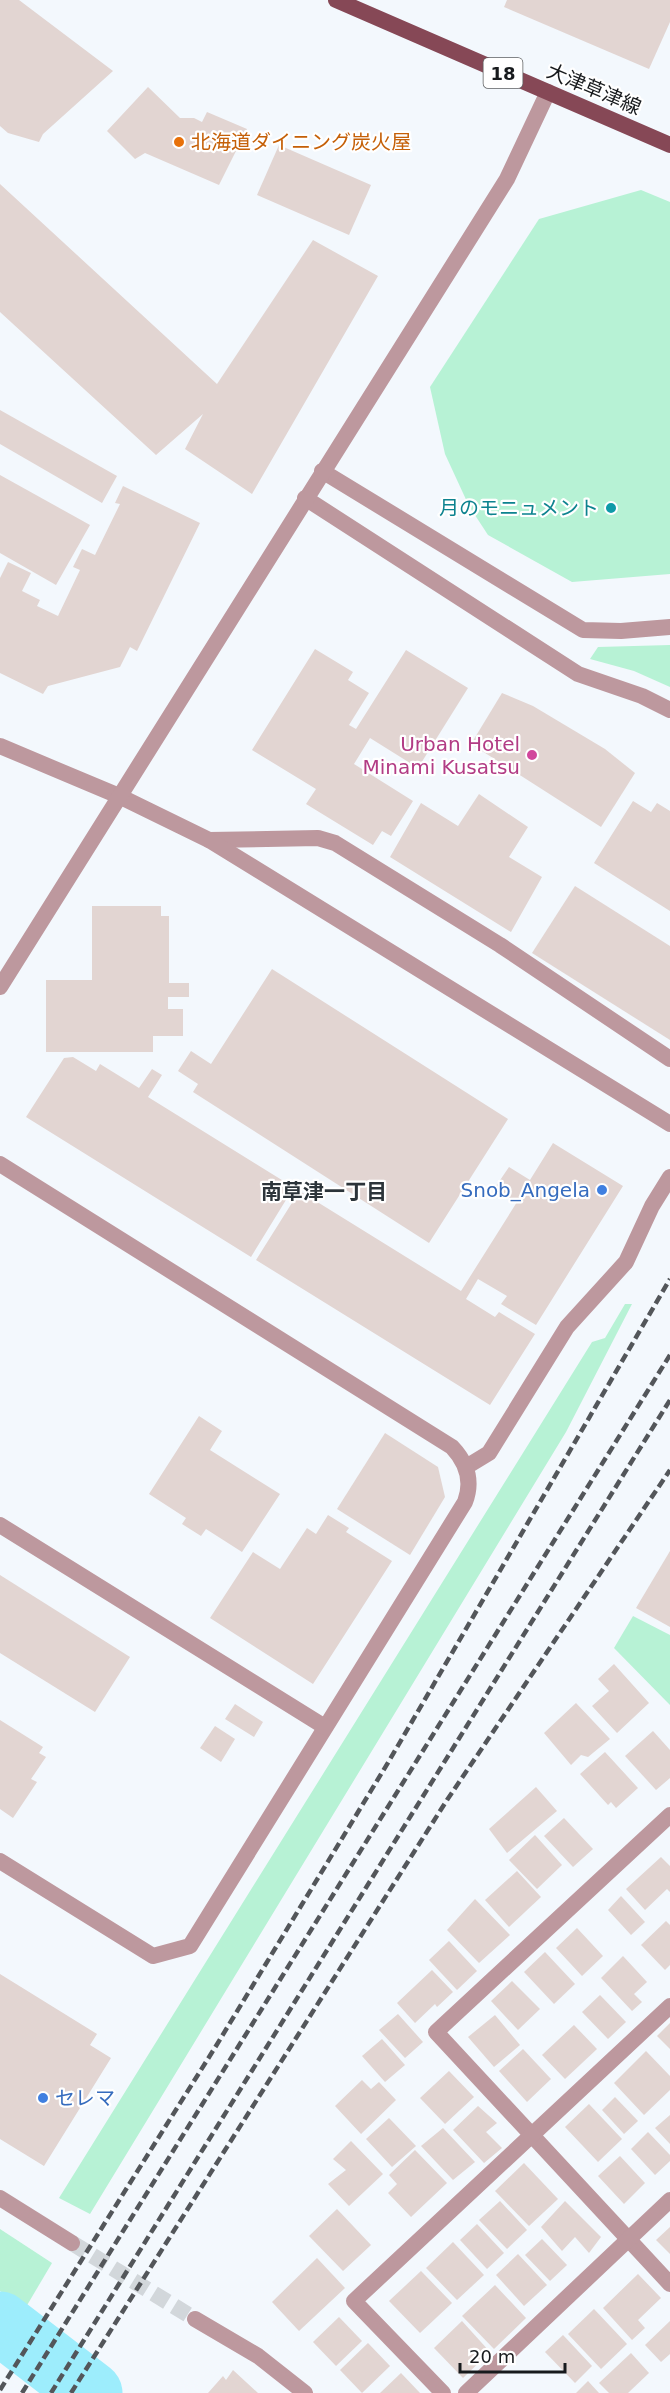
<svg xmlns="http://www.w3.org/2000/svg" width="670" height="2393" font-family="'DejaVu Sans','Noto Sans JP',sans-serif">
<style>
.green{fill:#b7f2d5}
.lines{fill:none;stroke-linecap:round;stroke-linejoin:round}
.river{stroke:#9dedfc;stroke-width:63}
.building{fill:#e2d5d2}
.minor-tunnel{stroke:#d2d7db;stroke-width:16;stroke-dasharray:16 8;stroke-linecap:butt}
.service{stroke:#bd989e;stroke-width:16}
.minor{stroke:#bd989e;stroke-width:16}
.tertiary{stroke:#bd989e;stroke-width:16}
.primary{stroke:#864856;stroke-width:16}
.rail{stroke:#53565a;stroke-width:4.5;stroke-dasharray:9 4.5;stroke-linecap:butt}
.food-dot{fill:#e8710a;stroke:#fff;stroke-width:2}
.culture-dot{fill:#0f9aa8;stroke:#fff;stroke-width:2}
.hotel-dot{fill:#d1479c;stroke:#fff;stroke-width:2}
.shop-dot{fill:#3f7fe0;stroke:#fff;stroke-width:2}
.labels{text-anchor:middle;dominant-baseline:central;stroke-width:4.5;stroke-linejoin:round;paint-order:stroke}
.shield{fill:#fff;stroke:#5d5f61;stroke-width:1.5}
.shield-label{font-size:18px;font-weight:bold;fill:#171a1d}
.street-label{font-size:20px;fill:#171a1d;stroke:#fff}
.food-label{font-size:20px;fill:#c56008;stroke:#fff;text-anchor:start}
.culture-label{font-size:20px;fill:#0d838f;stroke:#fff;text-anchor:end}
.hotel-label{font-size:20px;fill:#b23c85;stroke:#fff;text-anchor:end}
.shop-label{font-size:20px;fill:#366cbe;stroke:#fff;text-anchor:end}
.neighbourhood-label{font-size:21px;font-weight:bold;fill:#2c343a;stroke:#fff}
</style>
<rect width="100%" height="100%" fill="#f3f8fd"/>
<g class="green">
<polygon points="641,190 670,202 670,574 572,582 488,535 469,506 445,454 430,387 539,219"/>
<polygon points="670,645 670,687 634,671 590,659 598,647"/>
<polygon points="625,1304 632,1304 566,1432 90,2214 59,2198 592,1342 605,1338"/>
<polygon points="633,1616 670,1635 670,1705 614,1648"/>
<polygon points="0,2229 52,2263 26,2307 0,2291"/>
</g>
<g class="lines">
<polyline class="river" points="0,2323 91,2393"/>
</g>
<g class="building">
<polygon points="0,0 19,0 113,71 43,134 39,142 8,133 0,126"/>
<polygon points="507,0 670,0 670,22 649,69 504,7"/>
<polygon points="148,87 180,118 194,118 202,122 207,112 247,129 219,185 145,153 135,159 107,131"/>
<polygon points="279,145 371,185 349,235 257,195"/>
<polygon points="0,184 217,384 313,240 378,276 252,494 185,449 203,414 156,455 0,312"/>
<polygon points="0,410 117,476 102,503 0,444"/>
<polygon points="0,475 90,525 56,585 0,553"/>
<polygon points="123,486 200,523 137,651 130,647 120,667 48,686 43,694 0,673 0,578 8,562 31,573 22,591 40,600 37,606 58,616 80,570 73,567 82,549 95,555 120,504 115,503"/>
<polygon points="315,649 353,672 348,680 369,693 349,725 356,729 406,650 468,688 418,768 370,738 354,764 413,801 391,836 382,831 373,845 306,804 316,789 252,750"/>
<polygon points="502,693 533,706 605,749 635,773 601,827 471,744"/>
<polygon points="479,794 528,827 509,857 542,877 511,932 390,857 421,803 458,826"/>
<polygon points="633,801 651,812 657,803 670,811 670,911 594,863"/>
<polygon points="575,886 670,946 670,1040 532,953"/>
<polygon points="92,906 161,906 161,916 169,916 169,983 189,983 189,997 168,997 168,1009 183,1009 183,1036 153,1036 153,1052 46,1052 46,980 92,980"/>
<polygon points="272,969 508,1119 429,1243 193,1092 198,1084 178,1071 191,1051 211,1064"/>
<polygon points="73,1057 96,1071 100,1064 139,1088 152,1069 162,1075 148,1097 461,1291 517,1202 494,1189 509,1167 530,1180 553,1143 623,1186 536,1325 501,1304 507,1296 478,1279 466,1299 495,1317 499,1312 535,1334 490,1405 256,1260 295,1198 289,1195 251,1257 26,1117 64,1058"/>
<polygon points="199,1416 222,1431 210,1450 280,1494 242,1552 206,1529 201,1536 182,1524 186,1518 149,1494"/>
<polygon points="385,1433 438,1467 445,1497 410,1555 337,1509"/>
<polygon points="328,1515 349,1528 346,1532 392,1561 313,1684 210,1618 253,1552 280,1569 307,1528 316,1534"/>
<polygon points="670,1551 670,1627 636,1608"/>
<polygon points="0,1575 130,1657 95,1712 0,1653"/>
<polygon points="614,1664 649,1703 617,1733 592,1706 609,1691 598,1679"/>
<polygon points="576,1703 610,1739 588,1757 581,1755 571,1765 544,1733"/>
<polygon points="235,1704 263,1722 254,1737 225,1719"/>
<polygon points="0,1720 43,1747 39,1753 46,1757 31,1779 37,1782 13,1818 0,1809"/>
<polygon points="215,1726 235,1739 221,1762 200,1748"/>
<polygon points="653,1731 670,1750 670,1778 656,1790 625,1756"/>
<polygon points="605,1752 638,1788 616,1808 611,1802 608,1805 580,1774"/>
<polygon points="536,1787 557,1811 507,1853 489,1829"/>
<polygon points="564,1818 593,1849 573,1867 544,1836"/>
<polygon points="535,1835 562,1865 537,1889 509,1860"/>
<polygon points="661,1857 670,1866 670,1892 667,1889 645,1910 626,1889"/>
<polygon points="517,1871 541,1897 509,1927 485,1900"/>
<polygon points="621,1896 645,1922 631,1935 608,1910"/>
<polygon points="475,1899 510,1935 479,1963 447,1930"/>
<polygon points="666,1921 670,1925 670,1965 665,1970 641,1945"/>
<polygon points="577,1928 603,1956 582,1976 556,1948"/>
<polygon points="449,1941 477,1971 457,1990 429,1960"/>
<polygon points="545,1952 575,1984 554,2004 524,1972"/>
<polygon points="623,1956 647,1982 634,1994 642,2002 632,2011 601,1978"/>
<polygon points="432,1970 453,1992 437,2007 435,2004 415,2023 397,2003"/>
<polygon points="0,1974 97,2034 90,2045 111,2058 44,2166 0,2139"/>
<polygon points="512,1981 540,2009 518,2030 491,2001"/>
<polygon points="600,1995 626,2022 608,2039 582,2012"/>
<polygon points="398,2014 423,2042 405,2058 379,2030"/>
<polygon points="495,2015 520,2045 494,2067 468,2037"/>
<polygon points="670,2023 670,2049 657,2036"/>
<polygon points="574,2025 597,2049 565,2079 542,2055"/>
<polygon points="382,2039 405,2065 385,2082 362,2056"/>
<polygon points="523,2049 551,2079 527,2102 499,2071"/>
<polygon points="646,2051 670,2076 670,2090 644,2115 614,2083"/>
<polygon points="449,2071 474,2097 445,2124 420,2098"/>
<polygon points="362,2080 371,2089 379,2082 396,2100 361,2134 335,2106"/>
<polygon points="615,2097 638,2121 624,2134 602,2110"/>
<polygon points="589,2104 622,2139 598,2162 565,2127"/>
<polygon points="478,2106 497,2123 486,2132 502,2148 484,2163 453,2130"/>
<polygon points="670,2115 670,2144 655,2128"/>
<polygon points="389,2118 416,2146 392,2167 366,2139"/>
<polygon points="443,2128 475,2162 453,2180 421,2146"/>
<polygon points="648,2132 670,2155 670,2161 655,2175 631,2149"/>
<polygon points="351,2141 383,2174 349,2206 328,2184 346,2170 333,2159"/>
<polygon points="415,2150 447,2183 411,2217 388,2193 397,2184 389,2175"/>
<polygon points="620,2156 645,2183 624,2204 598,2176"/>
<polygon points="524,2163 558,2199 529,2226 495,2191"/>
<polygon points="500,2201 527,2230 507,2249 479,2220"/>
<polygon points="565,2201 601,2237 589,2253 575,2237 562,2251 541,2227"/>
<polygon points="337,2209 371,2245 343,2271 309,2236"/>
<polygon points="477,2224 504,2253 487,2269 460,2240"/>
<polygon points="670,2227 670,2254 656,2240"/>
<polygon points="542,2239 567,2265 550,2281 525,2255"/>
<polygon points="453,2242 484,2275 457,2300 426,2268"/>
<polygon points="518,2254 547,2285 524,2306 496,2275"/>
<polygon points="317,2258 345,2288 299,2331 272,2302"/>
<polygon points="421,2271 452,2303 420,2333 389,2301"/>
<polygon points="638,2274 661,2298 638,2320 645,2328 632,2340 603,2308"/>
<polygon points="495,2285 526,2318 494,2349 462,2316"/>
<polygon points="594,2309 627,2344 601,2369 568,2334"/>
<polygon points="339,2317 362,2341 336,2366 313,2342"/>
<polygon points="462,2321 490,2352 463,2378 434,2348"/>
<polygon points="670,2321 670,2354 661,2362 645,2345"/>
<polygon points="563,2335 592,2366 575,2383 545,2352"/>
<polygon points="368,2343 390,2366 362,2393 340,2370"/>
<polygon points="631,2353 649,2373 628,2393 609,2393 599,2383"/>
<polygon points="233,2370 258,2393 208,2393 223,2376 226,2380"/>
<polygon points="401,2373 420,2393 380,2393"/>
<polygon points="588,2381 599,2393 576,2393"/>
</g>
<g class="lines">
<polyline class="minor-tunnel" points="72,2243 195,2319"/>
<g class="service">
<polyline points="322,471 583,630 621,631 670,627"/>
<polyline points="305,498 578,674 642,696 670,710"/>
</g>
<g class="minor">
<polyline points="209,840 318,838 335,843 500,945 670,1059"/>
<polyline points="466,1467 489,1453 567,1327 626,1262 652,1206 670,1177"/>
<polyline points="670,1815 436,2032 670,2284"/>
<polyline points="0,2198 72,2243"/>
<polyline points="195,2319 258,2356 305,2393"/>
<polyline points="443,2393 354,2301 670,2006"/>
<polyline points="466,2393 670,2200"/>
</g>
<g class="tertiary">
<polyline points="0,746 119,796 209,840 670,1124"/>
<polyline points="0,987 507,179 548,92"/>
<path d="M0,1164L452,1447C467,1463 473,1481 465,1502L190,1946L153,1956L0,1861"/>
<polyline points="0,1525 325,1727"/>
</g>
<polyline class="primary" points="336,0 670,145"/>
<g class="rail">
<polyline points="0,2390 216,2046 389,1761 670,1279"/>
<polyline points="22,2393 670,1355"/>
<polyline points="51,2393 670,1400"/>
<polyline points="71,2393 447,1800 670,1470"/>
</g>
</g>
<circle class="food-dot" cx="179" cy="142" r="6"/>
<circle class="culture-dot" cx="611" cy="508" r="6"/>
<circle class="hotel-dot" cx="532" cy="755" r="6"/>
<g class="shop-dot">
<circle cx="602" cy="1190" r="6"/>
<circle cx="43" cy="2098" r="6"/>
</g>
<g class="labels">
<rect class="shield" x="483.5" y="58" width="39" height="30" rx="4.5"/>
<g class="shield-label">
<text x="503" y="73">18</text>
</g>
<g class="street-label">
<text transform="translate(594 89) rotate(23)">大津草津線</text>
</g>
<g class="food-label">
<text x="191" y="142">北海道ダイニング炭火屋</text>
</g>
<g class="culture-label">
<text x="599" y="508">月のモニュメント</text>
</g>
<g class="hotel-label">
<text x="520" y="744">Urban Hotel<tspan x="520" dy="23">Minami Kusatsu</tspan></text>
</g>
<g class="shop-label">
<text x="590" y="1190">Snob_Angela</text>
<text x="55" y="2098" text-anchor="start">セレマ</text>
</g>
<g class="neighbourhood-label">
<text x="324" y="1192">南草津一丁目</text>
</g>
</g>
<path d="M460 2363v9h105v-9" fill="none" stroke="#171a1d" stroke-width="3"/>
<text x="469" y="2363" font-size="18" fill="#171a1d" stroke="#ffffff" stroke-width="4.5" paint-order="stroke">20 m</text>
</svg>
